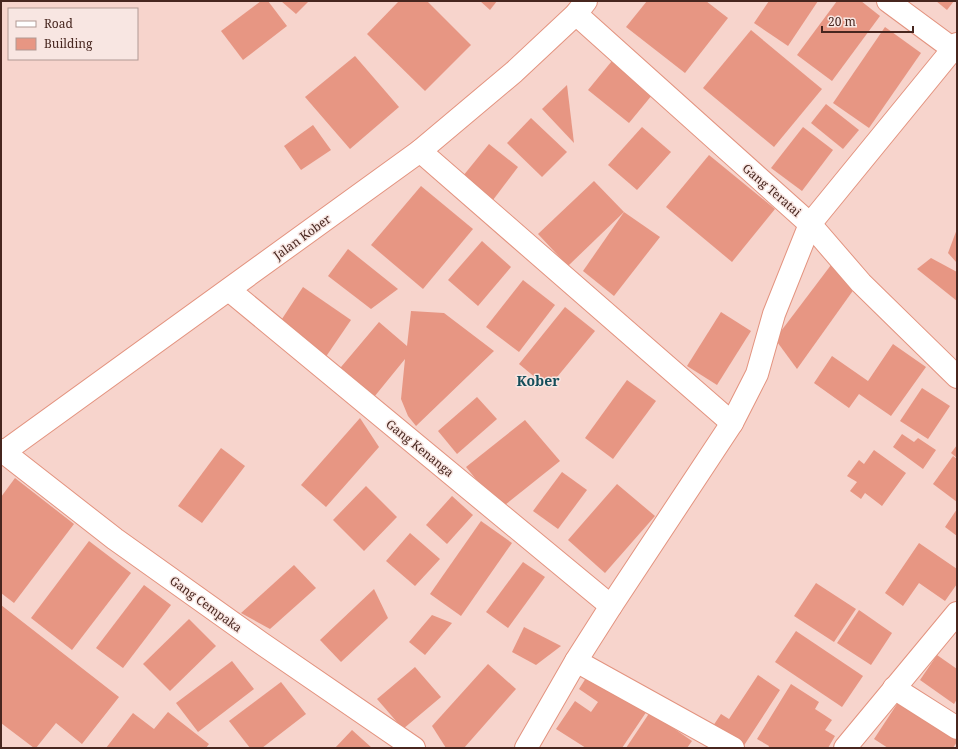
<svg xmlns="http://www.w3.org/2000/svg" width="958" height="749" font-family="'Noto Serif',serif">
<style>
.building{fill:#e79683}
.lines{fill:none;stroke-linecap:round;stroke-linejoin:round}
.minor-casing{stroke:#e3937f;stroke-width:24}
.minor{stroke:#fff;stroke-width:22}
.labels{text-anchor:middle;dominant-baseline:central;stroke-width:3;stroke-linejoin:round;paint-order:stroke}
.street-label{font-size:12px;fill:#47261f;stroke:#f8e6e2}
.quarter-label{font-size:14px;font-weight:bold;fill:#154e5a;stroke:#f8e6e2}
</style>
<rect width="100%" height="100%" fill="#f7d4cc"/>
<g class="building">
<polygon points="261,1 268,1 287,26 243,60 221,31"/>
<polygon points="281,1 309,1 296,14"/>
<polygon points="399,1 427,1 471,45 425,91 367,34"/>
<polygon points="480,1 497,1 490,10"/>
<polygon points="647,1 706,1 728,18 685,73 626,27"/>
<polygon points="769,1 818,1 788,46 754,23"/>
<polygon points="837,1 861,1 880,16 832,81 797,55"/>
<polygon points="936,1 954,1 947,10"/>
<polygon points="885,27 921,53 869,128 833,103"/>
<polygon points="751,30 822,89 774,147 703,88"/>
<polygon points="355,56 399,107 350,149 305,97"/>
<polygon points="616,56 657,89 629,123 588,90"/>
<polygon points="567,85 574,143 542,109"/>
<polygon points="826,104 859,130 843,149 811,123"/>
<polygon points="531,118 567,152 542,177 507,143"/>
<polygon points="313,125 331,150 301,170 284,146"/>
<polygon points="642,127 671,152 637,190 608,165"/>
<polygon points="803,127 833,150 802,191 771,168"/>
<polygon points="489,144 518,167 493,200 463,176"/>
<polygon points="709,155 775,209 732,262 666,207"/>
<polygon points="594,181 624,212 568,266 538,234"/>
<polygon points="421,186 473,229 423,289 371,245"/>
<polygon points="624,212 660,237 614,296 583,271"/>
<polygon points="957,229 957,263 948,253"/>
<polygon points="482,241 511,267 478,306 448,280"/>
<polygon points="348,249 398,289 371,309 328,276"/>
<polygon points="931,258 957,272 957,301 917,269"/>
<polygon points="831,265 857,285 797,369 775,339"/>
<polygon points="523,280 555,305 519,352 486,327"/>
<polygon points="303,287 351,320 325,358 278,325"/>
<polygon points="565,307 595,331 548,388 519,364"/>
<polygon points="411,311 444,313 494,351 416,426 408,416 401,399 405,359 370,402 336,373 379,322 407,346"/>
<polygon points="721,312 751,331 717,385 687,366"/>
<polygon points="893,344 926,367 891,416 859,394 849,408 814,383 832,356 868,381"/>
<polygon points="627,380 656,401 613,459 585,438"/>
<polygon points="922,388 950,406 928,439 900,421"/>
<polygon points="477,397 497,419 457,454 438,431"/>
<polygon points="360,418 379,447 326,507 301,485"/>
<polygon points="525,420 560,461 500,509 466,467"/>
<polygon points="902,434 914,442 918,438 936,450 923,469 893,447"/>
<polygon points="957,445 957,458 951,453"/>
<polygon points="221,448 245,466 202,523 178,506"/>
<polygon points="874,450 906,473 882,506 865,493 861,499 850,491 857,482 847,476 859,460 864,464"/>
<polygon points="953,456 957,459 957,502 933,484"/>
<polygon points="562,472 587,490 558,529 533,511"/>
<polygon points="15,478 74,524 14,603 1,593 1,497"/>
<polygon points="617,484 655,516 605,573 568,540"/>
<polygon points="366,486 397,517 364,551 333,520"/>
<polygon points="452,496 473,515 447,544 426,525"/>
<polygon points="957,509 957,536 945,527"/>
<polygon points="481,521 512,543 461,616 430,594"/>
<polygon points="410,533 440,559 415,586 386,561"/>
<polygon points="89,541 131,573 72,650 31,618"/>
<polygon points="919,543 957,569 957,584 945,601 919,583 903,606 885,593"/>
<polygon points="523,562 545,577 508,628 486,612"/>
<polygon points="294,565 316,588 270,629 241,613"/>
<polygon points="816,583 856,609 834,642 794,616"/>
<polygon points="144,585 171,605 123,668 96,648"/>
<polygon points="374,589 388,618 341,662 320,640"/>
<polygon points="1,605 119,697 82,744 56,723 36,748 34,748 1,723"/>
<polygon points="859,610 892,633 871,665 837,643"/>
<polygon points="432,615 452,623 425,655 409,642"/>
<polygon points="189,619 216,646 170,691 143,664"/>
<polygon points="524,627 561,646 536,665 512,652"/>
<polygon points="796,631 863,676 842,707 775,662"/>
<polygon points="937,655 957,669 957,699 954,704 920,680"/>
<polygon points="232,661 254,689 198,732 176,703"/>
<polygon points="488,664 516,689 464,748 446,748 432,726"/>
<polygon points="415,667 441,697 403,729 377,699"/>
<polygon points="591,670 649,708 622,748 586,748 556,729 575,701 591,712 598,702 579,689"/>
<polygon points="758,675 780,690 743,747 713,726 721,714 729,719"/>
<polygon points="281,682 306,714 262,748 250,748 229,721"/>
<polygon points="791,684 819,702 815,709 832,720 825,730 835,736 828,748 768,748 769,746 757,739"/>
<polygon points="899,701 957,738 957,742 953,748 888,748 874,739"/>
<polygon points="168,712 209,744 206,748 106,748 133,713 154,729"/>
<polygon points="650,712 692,741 687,748 626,748"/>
<polygon points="352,730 372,748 335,748"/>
</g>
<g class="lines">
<defs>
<g id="minor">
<polyline points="888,1 953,49"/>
<polyline points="576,14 810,224 861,283 957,377"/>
<polyline points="420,151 732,423"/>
<polyline points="229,290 611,606"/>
<polyline points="1,450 115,539 261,643 414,748"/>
<polyline points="1,454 420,151 514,72 576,14 586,1"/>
<polyline points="576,661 733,748"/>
<polyline points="894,688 957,728"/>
<polyline points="526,748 576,661 611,606 732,423 757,374 774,314 810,224 957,44"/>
<polyline points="845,748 957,613"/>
</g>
</defs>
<use href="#minor" class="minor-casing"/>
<use href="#minor" class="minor"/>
</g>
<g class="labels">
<g class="street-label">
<text transform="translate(772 190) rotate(41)">Gang Teratai</text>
<text transform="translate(302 237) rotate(-36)">Jalan Kober</text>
<text transform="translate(420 448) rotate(39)">Gang Kenanga</text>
<text transform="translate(206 604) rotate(36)">Gang Cempaka</text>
</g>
<g class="quarter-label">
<text x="538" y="380">Kober</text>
</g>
</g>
<rect width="958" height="749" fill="none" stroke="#47261f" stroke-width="4"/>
<rect x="8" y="8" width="130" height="52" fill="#f8e6e2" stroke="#b19994"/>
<rect x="16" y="21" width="20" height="6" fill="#ffffff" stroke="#b19994"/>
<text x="44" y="28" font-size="12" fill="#47261f">Road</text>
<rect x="16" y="38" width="20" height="12" fill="#e79683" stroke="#b19994"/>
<text x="44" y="48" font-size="12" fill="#47261f">Building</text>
<path d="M822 26v6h91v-6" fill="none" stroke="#47261f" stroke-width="2"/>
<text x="828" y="26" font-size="12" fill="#47261f" stroke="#f8e6e2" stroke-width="3" paint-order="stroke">20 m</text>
</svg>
